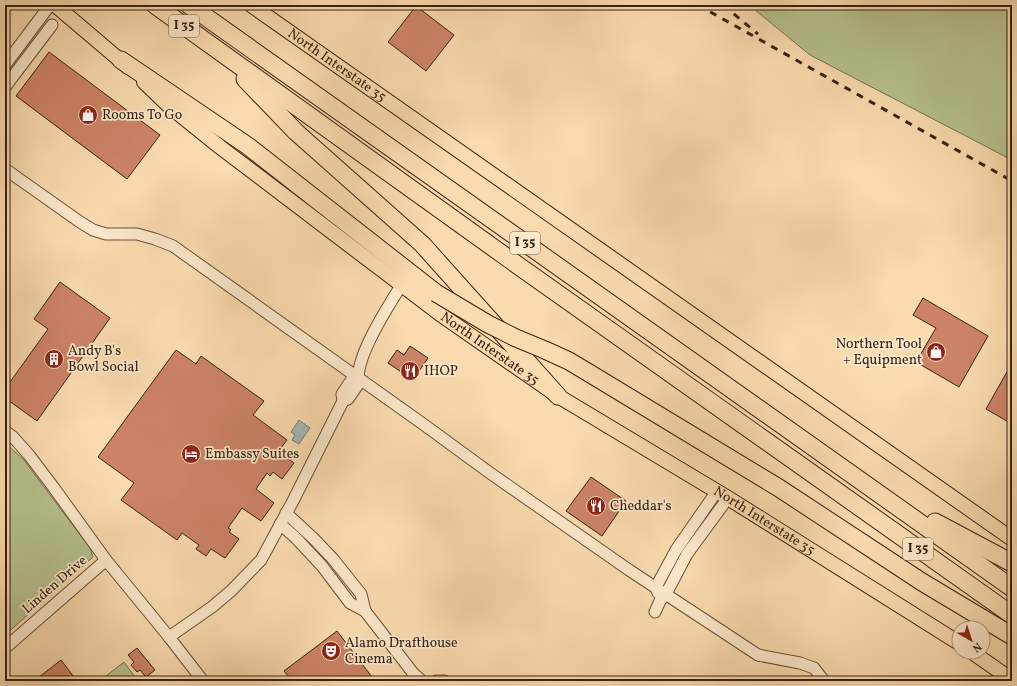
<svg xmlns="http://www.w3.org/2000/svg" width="1017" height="686" font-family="Vollkorn,serif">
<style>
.green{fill:#b7c190;stroke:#777250}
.water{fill:#a3b8b6;stroke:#787c74}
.building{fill:#cd8368;stroke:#372210}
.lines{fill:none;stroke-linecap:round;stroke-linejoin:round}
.minor-casing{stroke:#685038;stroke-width:13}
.major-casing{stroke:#372210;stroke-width:16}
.highway-casing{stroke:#372210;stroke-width:19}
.minor{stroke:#fce8cb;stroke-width:11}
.major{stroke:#fadbaf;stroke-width:14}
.highway{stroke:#fadbaf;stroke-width:17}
.rail{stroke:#372210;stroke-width:3;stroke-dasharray:7 7;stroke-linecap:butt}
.highway-bridge-casing{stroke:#372210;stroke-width:19;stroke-linecap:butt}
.highway-bridge{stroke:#fadbaf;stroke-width:17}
.labels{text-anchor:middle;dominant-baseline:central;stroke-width:3.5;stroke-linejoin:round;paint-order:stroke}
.shield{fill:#fce8cb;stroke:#725d48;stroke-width:1}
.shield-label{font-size:13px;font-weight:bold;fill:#372210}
.street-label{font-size:14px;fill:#372210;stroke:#fce8cb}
.poi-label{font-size:14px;fill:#372210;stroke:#fce8cb;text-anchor:start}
</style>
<rect width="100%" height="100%" fill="#fadbaf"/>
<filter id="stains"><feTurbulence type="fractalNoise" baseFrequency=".005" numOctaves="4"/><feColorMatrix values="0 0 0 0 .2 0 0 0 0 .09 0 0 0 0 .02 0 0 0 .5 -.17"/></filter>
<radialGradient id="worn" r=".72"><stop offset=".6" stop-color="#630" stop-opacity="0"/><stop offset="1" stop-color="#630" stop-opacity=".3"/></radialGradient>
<g class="green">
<polygon points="749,5 1012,5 1012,160 810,55"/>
<polygon points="5,443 23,459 90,548 93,557 5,635"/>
<polygon points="124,662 138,681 110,681 106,676"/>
</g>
<polygon class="water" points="299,420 310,428 299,444 292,440 295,435 291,432"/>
<g class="building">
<polygon points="416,6 454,35 426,71 388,42"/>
<polygon points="49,52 160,135 127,179 16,96"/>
<polygon points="60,282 110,318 37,421 5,398 5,389 48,329 34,319"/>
<polygon points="923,298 988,336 959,387 916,362 936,328 913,315"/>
<polygon points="410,346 428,358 413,380 388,363 397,350 404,355"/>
<polygon points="176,350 196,364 201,356 264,401 253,415 287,440 278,452 294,463 282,479 273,472 270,476 267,473 256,489 274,503 261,521 242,508 228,528 231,530 229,532 239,539 225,558 211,549 206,556 196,549 199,545 182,533 177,540 121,500 134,483 98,457"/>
<polygon points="1012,363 1012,424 986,409"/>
<polygon points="591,477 626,501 602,536 566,511"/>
<polygon points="337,631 375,681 292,681 284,671"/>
<polygon points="137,648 155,670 146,677 140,670 137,672 131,665 134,662 128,655"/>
<polygon points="61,660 77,681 34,681"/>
</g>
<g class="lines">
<defs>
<g id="minor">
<polyline points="5,65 50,5"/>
<polyline points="5,87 52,25"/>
<polyline points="5,169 80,222 93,230 106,234 137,234 155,239 173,246 423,424 490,473 629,570 758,655 800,663 814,668 824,681"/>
<polyline points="343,401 342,394 352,379 357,377"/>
<polyline points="5,431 13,437 29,455 54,488 106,560 169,637 203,681"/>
<polyline points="286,513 314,539 333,559 361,594 365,611"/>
<polyline points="280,524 295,537 322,566 350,603 365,611 413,673 422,681"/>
<polyline points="658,593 656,587 676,550 717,491"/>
<polyline points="655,612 660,601 666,594 687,554 728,498"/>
<path d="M169,637L212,607L231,591L261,560L293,501L343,401L348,399L359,383C353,360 389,305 402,284"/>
<polyline points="5,648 106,560"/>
<polyline points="436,681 445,681"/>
</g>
<g id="major">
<polyline points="55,5 128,67"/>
<path id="s1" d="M251,5L1012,539"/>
<path id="s2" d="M144,82L168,105L220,147L440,314L558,396L728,498L959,643"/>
<polyline points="972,652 1012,680"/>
</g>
<g id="highway">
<polyline points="155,5 523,269 1012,615"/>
<polyline points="189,5 1012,588"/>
<polyline points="121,60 248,146 436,293"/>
<polyline points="245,79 296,132 422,244 558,396"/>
<polyline points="589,373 779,488 922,582 1012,636"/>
<polyline points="935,522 1012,563"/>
</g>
</defs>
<use href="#minor" class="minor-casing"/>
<use href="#major" class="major-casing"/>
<use href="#highway" class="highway-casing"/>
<use href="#minor" class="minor"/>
<use href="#major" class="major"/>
<use href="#highway" class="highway"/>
<g class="rail">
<polyline points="698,5 1012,181"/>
<polyline points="723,5 758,34"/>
</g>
<defs>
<polyline id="highway-bridge" points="436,293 488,324 516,338 545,350 569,361 589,373"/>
</defs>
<use href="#highway-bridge" class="highway-bridge-casing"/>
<use href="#highway-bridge" class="highway-bridge"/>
</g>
<defs>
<symbol id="shop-disc" viewBox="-11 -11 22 22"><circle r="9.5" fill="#8f2418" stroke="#fce8cb"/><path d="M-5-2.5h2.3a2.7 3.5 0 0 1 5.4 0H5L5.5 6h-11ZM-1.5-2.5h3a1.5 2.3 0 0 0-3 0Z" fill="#fff"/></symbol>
<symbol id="building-disc" viewBox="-11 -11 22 22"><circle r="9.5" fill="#8f2418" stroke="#fce8cb"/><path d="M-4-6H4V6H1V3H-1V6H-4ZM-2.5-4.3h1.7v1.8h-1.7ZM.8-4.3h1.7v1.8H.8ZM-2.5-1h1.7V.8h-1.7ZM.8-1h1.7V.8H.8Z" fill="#fff"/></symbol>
<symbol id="restaurant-disc" viewBox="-11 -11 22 22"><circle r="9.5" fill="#8f2418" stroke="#fce8cb"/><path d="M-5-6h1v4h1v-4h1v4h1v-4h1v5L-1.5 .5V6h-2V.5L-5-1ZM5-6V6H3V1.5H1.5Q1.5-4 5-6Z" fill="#fff"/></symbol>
<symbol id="hotel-disc" viewBox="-11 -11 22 22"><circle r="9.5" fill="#8f2418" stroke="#fce8cb"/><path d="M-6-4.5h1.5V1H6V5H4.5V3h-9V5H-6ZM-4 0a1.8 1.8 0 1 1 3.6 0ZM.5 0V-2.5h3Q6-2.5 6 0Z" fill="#fff"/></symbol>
<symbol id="theatre-disc" viewBox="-11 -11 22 22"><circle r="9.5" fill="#8f2418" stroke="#fce8cb"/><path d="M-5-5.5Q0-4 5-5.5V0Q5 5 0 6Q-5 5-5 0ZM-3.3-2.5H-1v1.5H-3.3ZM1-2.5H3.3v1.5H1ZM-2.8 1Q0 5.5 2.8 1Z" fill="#fff"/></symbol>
</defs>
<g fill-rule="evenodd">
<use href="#shop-disc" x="77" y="104" width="22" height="22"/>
<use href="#shop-disc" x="925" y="341" width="22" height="22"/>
<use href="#building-disc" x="43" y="348" width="22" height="22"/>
<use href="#restaurant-disc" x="399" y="360" width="22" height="22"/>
<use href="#hotel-disc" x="180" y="443" width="22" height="22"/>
<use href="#restaurant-disc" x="585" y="495" width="22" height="22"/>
<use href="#theatre-disc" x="320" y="640" width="22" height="22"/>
</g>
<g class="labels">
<g class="shield">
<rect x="169" y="15" width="30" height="22" rx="3"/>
<rect x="510" y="232" width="30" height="22" rx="3"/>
<rect x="903" y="538" width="30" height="22" rx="3"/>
</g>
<g class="shield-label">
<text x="184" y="26">I 35</text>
<text x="525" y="243">I 35</text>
<text x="918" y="549">I 35</text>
</g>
<g class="street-label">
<text stroke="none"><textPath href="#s1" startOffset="105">North Interstate 35</textPath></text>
<text stroke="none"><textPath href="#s2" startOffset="437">North Interstate 35</textPath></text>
<text stroke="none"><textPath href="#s2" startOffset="761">North Interstate 35</textPath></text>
<text transform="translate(55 585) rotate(-41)">Linden Drive</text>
</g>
<g class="poi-label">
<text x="102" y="115">Rooms To Go</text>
<text x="922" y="344" text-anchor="end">Northern Tool<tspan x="922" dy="16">+ Equipment</tspan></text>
<text x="68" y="351">Andy B's<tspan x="68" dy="16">Bowl Social</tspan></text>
<text x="424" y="371">IHOP</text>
<text x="205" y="454">Embassy Suites</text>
<text x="610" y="506">Cheddar's</text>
<text x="345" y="643">Alamo Drafthouse<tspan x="345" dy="16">Cinema</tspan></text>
</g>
</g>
<rect width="1017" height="686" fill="none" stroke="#fadbaf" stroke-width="20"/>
<rect x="6" y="6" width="1005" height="674" fill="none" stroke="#372210" stroke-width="2"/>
<rect x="10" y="10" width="997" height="666" fill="none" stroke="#372210"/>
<g transform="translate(971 640) rotate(141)"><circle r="19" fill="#fce8cb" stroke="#ad9980"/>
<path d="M0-3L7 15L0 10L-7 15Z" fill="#8f2418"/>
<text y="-6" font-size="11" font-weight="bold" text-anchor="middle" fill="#372210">N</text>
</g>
<rect width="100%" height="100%" filter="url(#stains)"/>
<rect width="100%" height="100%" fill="url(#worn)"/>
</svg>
